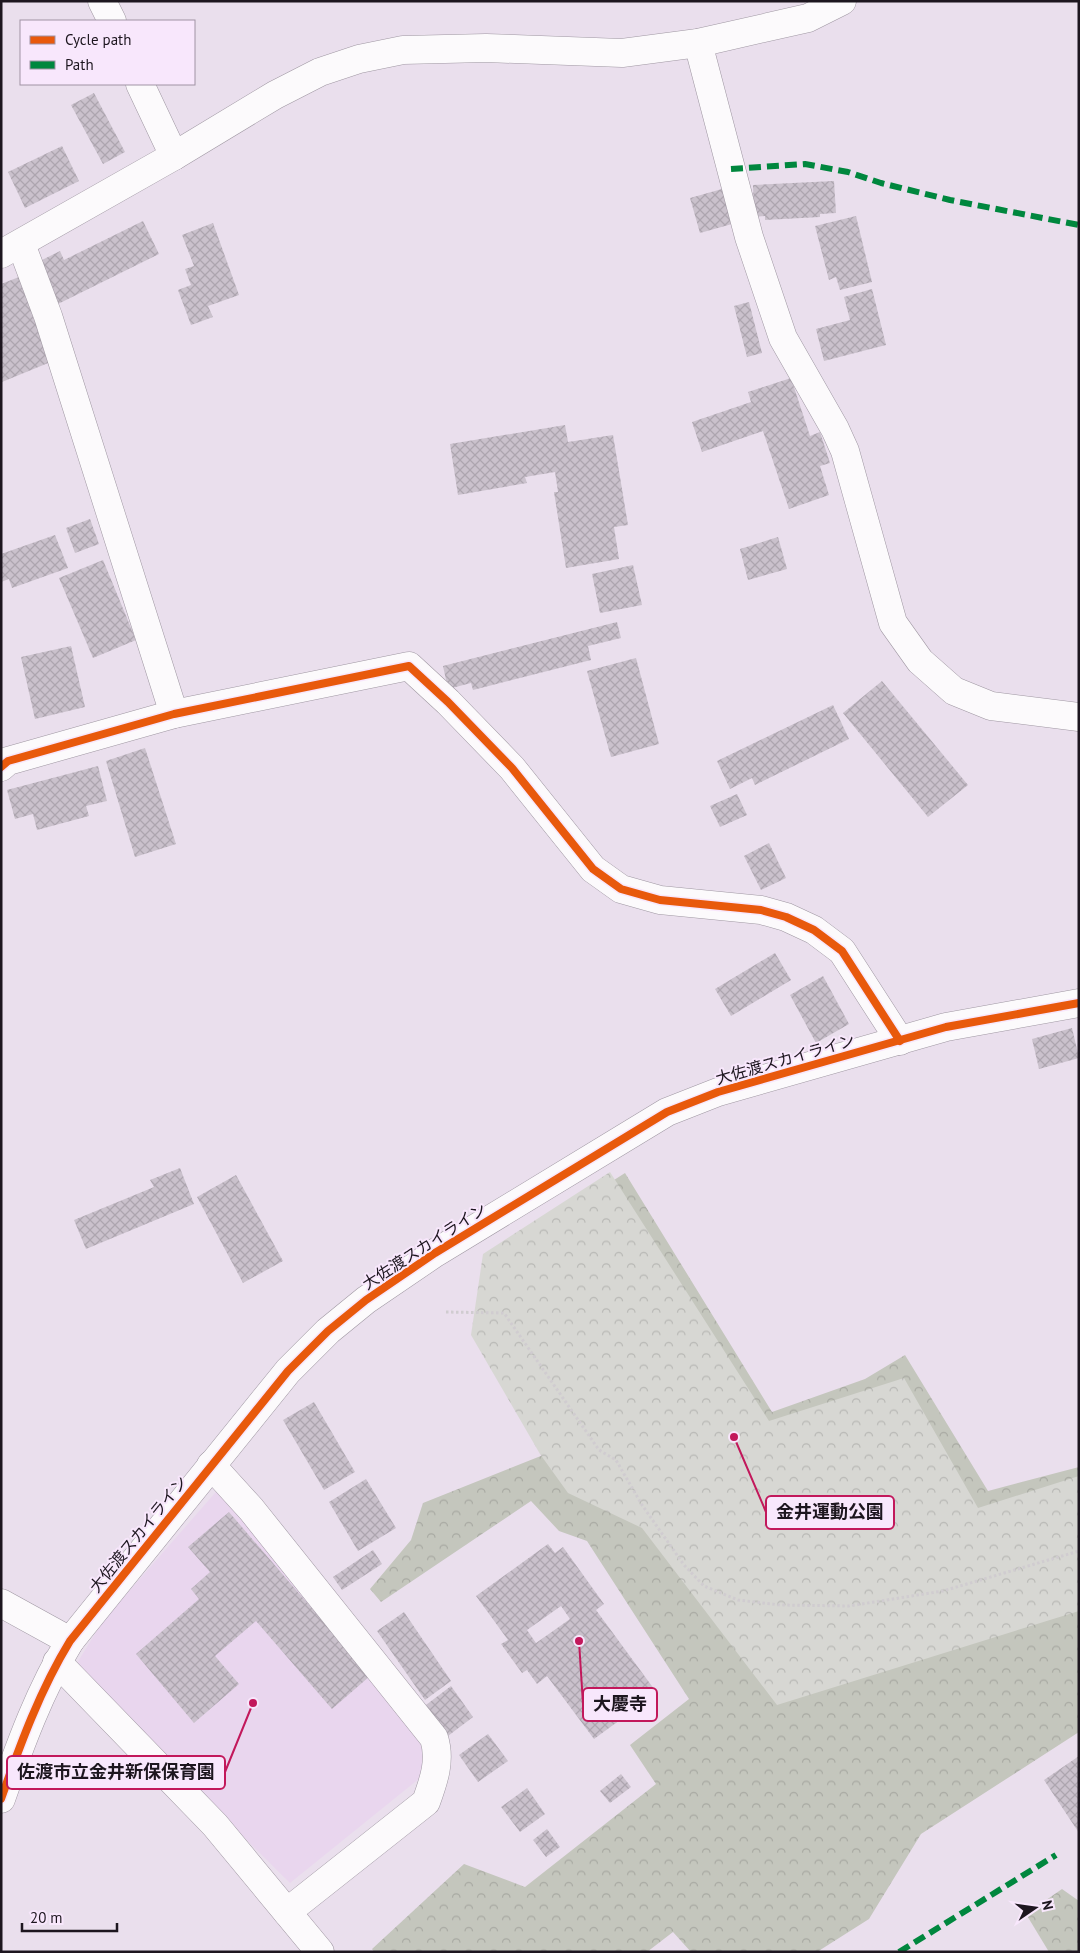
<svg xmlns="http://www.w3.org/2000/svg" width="1080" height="1953" font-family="'PT Sans','Noto Sans JP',sans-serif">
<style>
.built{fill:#e9d6ee}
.forest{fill:url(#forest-crowns)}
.park{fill:url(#park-crowns)}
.building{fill:url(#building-cross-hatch);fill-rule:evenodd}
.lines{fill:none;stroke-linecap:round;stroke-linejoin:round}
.minor-casing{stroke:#9f97a2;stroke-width:29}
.path{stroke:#d0ccd0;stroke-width:3;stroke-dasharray:2.5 2.5;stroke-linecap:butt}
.minor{stroke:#fcfafc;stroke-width:28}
.quiet{stroke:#00873e;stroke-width:6;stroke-dasharray:12 6;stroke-linecap:butt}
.cycleway-casing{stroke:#f8e7fc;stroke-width:11}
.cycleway{stroke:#e8590c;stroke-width:8}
.labels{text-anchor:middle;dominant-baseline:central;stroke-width:4;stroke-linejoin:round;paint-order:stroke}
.street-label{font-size:16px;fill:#1d161f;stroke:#f8e7fc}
.leader{fill:none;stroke:#c2185b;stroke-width:2}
.callout-dot{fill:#c2185b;stroke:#f8e7fc;stroke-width:2}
.callout{fill:#f8e7fc;stroke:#c2185b;stroke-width:2}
.callout-label{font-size:18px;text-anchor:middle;font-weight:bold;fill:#1d161f}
</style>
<defs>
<pattern id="forest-crowns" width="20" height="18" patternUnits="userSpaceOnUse" patternTransform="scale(1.25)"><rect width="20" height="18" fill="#c4c6bd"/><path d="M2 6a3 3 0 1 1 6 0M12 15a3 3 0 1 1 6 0" fill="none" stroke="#a8a9a2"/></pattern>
<pattern id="park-crowns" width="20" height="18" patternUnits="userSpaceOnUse" patternTransform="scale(1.25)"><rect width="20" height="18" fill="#d7d7d3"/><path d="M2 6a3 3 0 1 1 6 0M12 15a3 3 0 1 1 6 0" fill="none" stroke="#b8b8b5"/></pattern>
<pattern id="building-cross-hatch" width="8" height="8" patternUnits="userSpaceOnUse" patternTransform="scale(1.25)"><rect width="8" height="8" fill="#cac1cc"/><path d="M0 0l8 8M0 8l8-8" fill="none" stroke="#ada5af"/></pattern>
</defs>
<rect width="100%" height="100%" fill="#eadfed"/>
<polygon class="built" points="222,1485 380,1677 436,1765 290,1883 74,1668 103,1621"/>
<g class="forest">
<polygon points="625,1173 772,1412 865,1379 905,1355 988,1491 1079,1467 1079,1732 921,1834 869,1919 817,1952 691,1952 673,1932 647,1952 374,1952 372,1949 464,1864 525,1887 656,1784 630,1745 689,1699 587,1541 559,1531 531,1501 381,1602 370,1589 411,1540 423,1503 571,1444 817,1474 493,1257"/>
<polygon points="1062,1889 1079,1901 1079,1952 1049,1952 1026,1914"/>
</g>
<polygon class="park" points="610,1172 769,1421 904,1378 978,1508 1079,1476 1079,1611 777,1705 642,1528 568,1493 540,1454 471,1335 483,1254"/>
<g class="building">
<polygon points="94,93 125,152 103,164 71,105"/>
<polygon points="62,146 79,181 25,208 8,172"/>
<polygon points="834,181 836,213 820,214 820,217 765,220 765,216 754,217 753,185"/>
<polygon points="722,189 732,224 700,233 690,198"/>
<polygon points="856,216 872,282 840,290 836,277 829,280 815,226"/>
<polygon points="143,221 159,254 58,304 38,262 60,251 64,260"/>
<polygon points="213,223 239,295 208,306 213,317 191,325 178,290 191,285 185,269 194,266 182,235"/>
<polygon points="19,277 53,361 2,382 1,284"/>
<polygon points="872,289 886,345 824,361 816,329 850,320 844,297"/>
<polygon points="749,302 762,353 747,357 734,306"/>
<polygon points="791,378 810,436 820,432 830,463 820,466 829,495 789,509 763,431 702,452 692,422 751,402 748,392"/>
<polygon points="565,425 568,442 613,435 628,525 614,527 619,559 566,568 554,492 558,492 555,472 525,477 527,483 458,495 450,444"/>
<polygon points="90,519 99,544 75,553 66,528"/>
<polygon points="55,535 68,568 12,588 9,579 1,582 1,554"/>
<polygon points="778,537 787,569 748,580 740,549"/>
<polygon points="103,560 136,640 93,658 59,578"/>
<polygon points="633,565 642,605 600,613 592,574"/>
<polygon points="617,622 621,638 588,646 591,660 473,690 471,683 448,689 443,666"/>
<polygon points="71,646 85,707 35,719 21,657"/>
<polygon points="636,658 659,744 611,757 587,671"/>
<polygon points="882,681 968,785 928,817 843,713"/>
<polygon points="833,705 849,739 755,785 752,778 730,789 717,761"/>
<polygon points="145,748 176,844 135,857 106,761"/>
<polygon points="98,766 107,801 86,806 89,816 37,830 33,814 15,819 7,790"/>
<polygon points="737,794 747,815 720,827 710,806"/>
<polygon points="769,843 786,878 761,890 744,856"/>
<polygon points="775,953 791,980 731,1016 715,989"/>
<polygon points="823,976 849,1024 816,1043 790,995"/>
<polygon points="1072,1028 1079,1058 1039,1069 1032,1039"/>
<polygon points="180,1168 194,1204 86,1249 74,1220 154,1187 150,1180"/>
<polygon points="236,1175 283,1261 243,1283 197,1197"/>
<polygon points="314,1402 355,1472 324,1490 283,1420"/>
<polygon points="366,1479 396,1528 358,1551 329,1502"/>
<polygon points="229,1512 370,1676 332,1709 256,1621 215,1656 239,1684 194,1723 136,1654 199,1599 191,1589 210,1572 188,1547"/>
<path d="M548,1544L555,1553L563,1547L604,1604L596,1610L657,1693L594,1739L547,1676L537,1684L527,1670L522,1673L501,1644L508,1640L476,1596ZM561,1606L570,1619L536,1643L527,1630Z"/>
<polygon points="373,1550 382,1564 342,1590 333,1577"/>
<polygon points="404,1612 451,1681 425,1700 377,1631"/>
<polygon points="451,1686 473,1717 448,1736 426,1705"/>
<polygon points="488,1734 508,1761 478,1782 459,1755"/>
<polygon points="1079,1756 1079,1833 1044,1780"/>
<polygon points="621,1774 631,1787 610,1803 600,1791"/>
<polygon points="527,1788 545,1814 520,1832 501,1807"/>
<polygon points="547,1829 560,1847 546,1857 533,1840"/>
</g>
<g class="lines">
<defs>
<g id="minor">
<polyline points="102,1 112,21"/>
<polyline points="698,43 749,237 783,338 835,429 845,451 893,623 920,661 954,691 991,706 1079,717"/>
<polyline points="140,84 174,156"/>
<polyline points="21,244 48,316 174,714"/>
<polyline points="1,254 174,156 275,95 320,72 359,59 403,50 486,48 622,53 698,43 808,18 842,1"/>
<polyline points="1,767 8,761 174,714 409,666 448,702 512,768 593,869 621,889 660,900 761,910 786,917 814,930 842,951 900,1041"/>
<path d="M211,1465L251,1509L434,1738C441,1760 434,1780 426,1802L287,1912"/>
<polyline points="1,1603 70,1641"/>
<polyline points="57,1662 215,1825 320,1952"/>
<path d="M1,1799C20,1745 40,1690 70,1641L288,1371L328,1331L366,1300L435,1253L667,1112L718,1092L946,1027L1079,1003"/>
</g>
</defs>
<use href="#minor" class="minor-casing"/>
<polyline class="path" points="446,1312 504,1313 599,1450 616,1460 642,1505 684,1565 704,1586 738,1600 780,1605 849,1606 943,1591 1079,1551"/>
<use href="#minor" class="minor"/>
<g class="quiet">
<polyline points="731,169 805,164 848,172 881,183 950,200 1079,225"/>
<polyline points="899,1952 1056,1855"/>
</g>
<defs>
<g id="cycleway">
<polyline points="1,767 8,761 174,714 409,666 448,702 512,768 593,869 621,889 660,900 761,910 786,917 814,930 842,951 900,1041"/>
<path d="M1,1799C20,1745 40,1690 70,1641L288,1371L328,1331L366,1300L435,1253L667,1112L718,1092L946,1027L1079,1003"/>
</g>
</defs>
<use href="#cycleway" class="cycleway-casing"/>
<use href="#cycleway" class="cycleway"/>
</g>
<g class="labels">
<g class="street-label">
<text transform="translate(785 1059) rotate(-16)">大佐渡スカイライン</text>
<text transform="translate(424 1246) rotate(-33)">大佐渡スカイライン</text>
<text transform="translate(138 1534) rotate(-51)">大佐渡スカイライン</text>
</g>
</g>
<path class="leader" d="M734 1437L766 1512M579 1641L583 1704M253 1703L225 1772"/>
<g class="callout-dot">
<circle cx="734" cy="1437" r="5"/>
<circle cx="579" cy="1641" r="5"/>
<circle cx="253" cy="1703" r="5"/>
</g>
<g class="callout">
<rect x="766" y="1496" width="128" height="33" rx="5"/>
<rect x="583" y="1688" width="74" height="33" rx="5"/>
<rect x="7" y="1756" width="218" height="33" rx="5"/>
</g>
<g class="callout-label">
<text x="830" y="1518">金井運動公園</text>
<text x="620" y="1710">大慶寺</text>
<text x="116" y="1778">佐渡市立金井新保保育園</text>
</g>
<rect width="1080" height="1953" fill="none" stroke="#1d161f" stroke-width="5"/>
<rect x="20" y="20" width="175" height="65" fill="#f8e7fc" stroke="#a093a4"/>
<rect x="30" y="36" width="25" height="8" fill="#e8590c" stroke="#a093a4"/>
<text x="65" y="45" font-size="15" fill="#1d161f">Cycle path</text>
<rect x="30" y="61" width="25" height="8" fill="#00873e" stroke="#a093a4"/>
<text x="65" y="70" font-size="15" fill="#1d161f">Path</text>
<g transform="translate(1035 1908) rotate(77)" stroke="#f8e7fc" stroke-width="4" paint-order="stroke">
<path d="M0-4L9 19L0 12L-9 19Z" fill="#1d161f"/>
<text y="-8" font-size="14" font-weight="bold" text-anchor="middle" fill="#1d161f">N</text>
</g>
<path d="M22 1923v8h95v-8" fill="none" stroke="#1d161f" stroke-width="2.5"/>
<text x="30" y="1923" font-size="15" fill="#1d161f" stroke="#f8e7fc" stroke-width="4" paint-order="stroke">20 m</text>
</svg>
